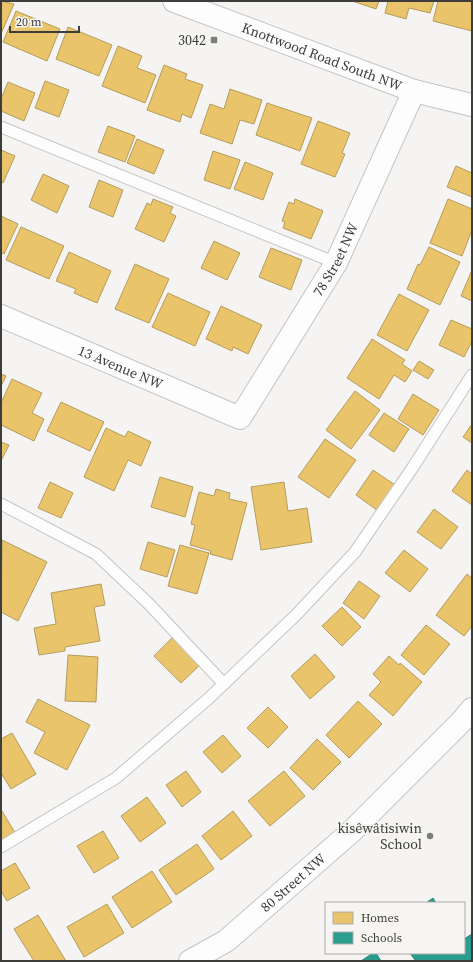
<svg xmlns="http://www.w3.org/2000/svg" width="473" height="962" font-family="'Source Serif 4',serif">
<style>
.homes{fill:#e9c46a;stroke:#b59c5c}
.schools{fill:#2a9d8f;stroke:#308076}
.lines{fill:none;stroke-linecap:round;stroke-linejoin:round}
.lane-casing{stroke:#c5c4c3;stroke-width:13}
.street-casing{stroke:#c5c4c3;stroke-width:24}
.secondary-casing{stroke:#c5c4c3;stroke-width:24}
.lane{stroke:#fefdfd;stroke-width:11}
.street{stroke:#fefdfd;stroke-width:22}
.secondary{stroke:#fefdfd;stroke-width:22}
.poi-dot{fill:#7d7d7c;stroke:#f6f5f2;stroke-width:1.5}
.labels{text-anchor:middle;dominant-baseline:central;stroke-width:4;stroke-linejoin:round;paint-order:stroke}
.poi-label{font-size:14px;fill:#3d3d3c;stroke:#f6f5f2;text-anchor:end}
.street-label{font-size:14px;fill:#3d3d3c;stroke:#f6f5f2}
</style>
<rect width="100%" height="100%" fill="#f5f4f3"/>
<g class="homes">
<polygon points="1,1 14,4 1,34"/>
<polygon points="352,1 379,1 376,9"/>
<polygon points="388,1 434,1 430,13 409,8 406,19 385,13"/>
<polygon points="438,1 472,1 472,31 433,21"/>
<polygon points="16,11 60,29 47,61 3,42"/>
<polygon points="68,27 112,45 99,76 56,59"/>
<polygon points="118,46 142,56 137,68 156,75 145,103 102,86"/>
<polygon points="164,65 187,74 185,79 203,85 191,118 182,114 180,122 147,110"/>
<polygon points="45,81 69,90 59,117 35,108"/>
<polygon points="8,82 35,93 24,121 1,111 1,99"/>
<polygon points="230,89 262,100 254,124 240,120 232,144 200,133 210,104 224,109"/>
<polygon points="267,103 312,118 300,151 256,135"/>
<polygon points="318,121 350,133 342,153 345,154 335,177 301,164"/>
<polygon points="108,126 135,136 125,162 98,152"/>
<polygon points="137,139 164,150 154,174 127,163"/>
<polygon points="1,150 15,156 3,183 1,182"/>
<polygon points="213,151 240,160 230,189 204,180"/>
<polygon points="245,162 273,173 263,200 234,189"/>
<polygon points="456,166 472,173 472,197 447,187"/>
<polygon points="43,174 69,186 57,213 31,200"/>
<polygon points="99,180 123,190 113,217 89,207"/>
<polygon points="153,199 173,207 170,213 176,216 164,242 135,229 147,203 151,205"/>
<polygon points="295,199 323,211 311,239 283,228 285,222 282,221 289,202 294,204"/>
<polygon points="448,199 472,209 472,230 462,256 430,243"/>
<polygon points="1,216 18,224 4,254 1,252"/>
<polygon points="21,227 64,246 49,279 6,260"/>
<polygon points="214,241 240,253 227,280 201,268"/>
<polygon points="429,247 460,262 440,305 407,289 418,264 420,265"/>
<polygon points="271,248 302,260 291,290 259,277"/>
<polygon points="69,252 111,271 97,303 74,293 76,289 56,281"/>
<polygon points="135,264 169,279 149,323 115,309"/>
<polygon points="472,270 472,301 461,296"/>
<polygon points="168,293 210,312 195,346 152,327"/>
<polygon points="399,294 429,310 407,351 377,335"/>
<polygon points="221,306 262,325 248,354 233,347 232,351 206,339"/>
<polygon points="451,320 472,329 472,341 464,357 439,345"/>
<polygon points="372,339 405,360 402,364 412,371 405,382 394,375 379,399 347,378"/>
<polygon points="419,361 434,370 428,379 413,370"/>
<polygon points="1,374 6,376 1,386"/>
<polygon points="12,379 42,393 32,413 44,419 34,441 1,425 1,403"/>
<polygon points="355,391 380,410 351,449 326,430"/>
<polygon points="413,394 439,410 423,435 398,419"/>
<polygon points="61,402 104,422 90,451 47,431"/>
<polygon points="384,413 409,429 394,452 369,435"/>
<polygon points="472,424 472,443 463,437"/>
<polygon points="106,428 125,437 128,431 151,442 141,466 128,460 114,491 84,477"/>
<polygon points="325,439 356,460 329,498 298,477"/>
<polygon points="1,442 9,445 1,461"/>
<polygon points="373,470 398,487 381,513 356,495"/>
<polygon points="467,470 472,474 472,505 452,491"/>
<polygon points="160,477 193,487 185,517 151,507"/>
<polygon points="50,482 73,493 61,518 38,508"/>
<polygon points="284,482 288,511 307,508 312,542 261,550 251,487"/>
<polygon points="216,489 230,493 229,499 247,503 232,560 210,554 211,551 190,545 195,525 191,524 199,492 214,496"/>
<polygon points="434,509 458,527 441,549 417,532"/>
<polygon points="2,540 47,562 18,621 1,612"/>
<polygon points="148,542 175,550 167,577 140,569"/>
<polygon points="180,545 209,553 197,594 168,586"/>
<polygon points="404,550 428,569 410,592 385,573"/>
<polygon points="467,574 472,578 472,626 464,636 436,615"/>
<polygon points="359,581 380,596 364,619 343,603"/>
<polygon points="101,584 105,605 94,607 100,641 65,647 65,651 39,655 34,628 56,624 51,593"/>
<polygon points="342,607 361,627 342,646 322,626"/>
<polygon points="426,625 450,644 424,675 401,655"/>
<polygon points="175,635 202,663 181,683 154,656"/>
<polygon points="315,654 335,677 310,699 291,676"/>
<polygon points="68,655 98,657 96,702 65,701"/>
<polygon points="389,656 399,665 400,663 422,682 393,716 369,695 381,682 373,674"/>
<polygon points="38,699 90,725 67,770 34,753 45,732 26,722"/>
<polygon points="358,701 382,724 349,758 326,735"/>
<polygon points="268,707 288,727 268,748 247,728"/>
<polygon points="12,733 36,774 11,789 1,773 1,739"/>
<polygon points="223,735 241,756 222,773 203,752"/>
<polygon points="317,739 341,762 313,790 290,768"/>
<polygon points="186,771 201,792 182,807 166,785"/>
<polygon points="284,771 305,796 270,826 248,801"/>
<polygon points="147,797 166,823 140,842 121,816"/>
<polygon points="2,811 17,836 1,846 1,812"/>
<polygon points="233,811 252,836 221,860 202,836"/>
<polygon points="103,831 119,858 94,873 77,846"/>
<polygon points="197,844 214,869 176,895 159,870"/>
<polygon points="15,863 30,888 7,901 1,891 1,871"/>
<polygon points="152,871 172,902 132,928 112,897"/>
<polygon points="107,904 124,933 84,957 67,927"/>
<polygon points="38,915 66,961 34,961 14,929"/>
</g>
<g class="schools">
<polygon points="433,898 436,903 426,903"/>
<polygon points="472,934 472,961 414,961 415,960 410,953 464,953 464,939"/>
<polygon points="373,953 376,953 381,961 361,961"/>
</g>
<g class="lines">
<defs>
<g id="lane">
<polyline points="1,127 336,263"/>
<polyline points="1,504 96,554 149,604 224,684"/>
<polyline points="1,847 116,778 208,699 296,615 355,552 413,467 472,375"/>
</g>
<g id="street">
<path id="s1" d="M1,316L240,418L336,263L414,91"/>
</g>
<g id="secondary">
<path id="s2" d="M174,1L414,91L472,105"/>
<path id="s3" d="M190,961L226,941L351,832L461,722L472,709"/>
</g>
</defs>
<use href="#lane" class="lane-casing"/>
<use href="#street" class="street-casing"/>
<use href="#secondary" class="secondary-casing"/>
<use href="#lane" class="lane"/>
<use href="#street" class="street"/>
<use href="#secondary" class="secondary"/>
</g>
<g class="poi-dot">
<rect x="210" y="36" width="8" height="8" rx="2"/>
<circle cx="430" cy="836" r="4"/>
</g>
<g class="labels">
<g class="poi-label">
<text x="206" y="40">3042</text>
<text x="422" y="828">kisêwâtisiwin<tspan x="422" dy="16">School</tspan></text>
</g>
<g class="street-label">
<text stroke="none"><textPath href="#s2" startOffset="158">Knottwood Road South NW</textPath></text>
<text stroke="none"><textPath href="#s1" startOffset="445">78 Street NW</textPath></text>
<text stroke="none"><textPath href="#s1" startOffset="130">13 Avenue NW</textPath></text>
<text stroke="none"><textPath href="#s3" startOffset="130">80 Street NW</textPath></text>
</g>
</g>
<rect width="473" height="962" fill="none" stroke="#3d3d3c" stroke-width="4"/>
<rect x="325" y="902" width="140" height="52" fill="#f6f5f2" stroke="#acaba9"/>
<rect x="333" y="912" width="20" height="12" fill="#e9c46a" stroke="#acaba9"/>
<text x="361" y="922" font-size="12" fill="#3d3d3c">Homes</text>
<rect x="333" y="932" width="20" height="12" fill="#2a9d8f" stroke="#acaba9"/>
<text x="361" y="942" font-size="12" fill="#3d3d3c">Schools</text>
<path d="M10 26v6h69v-6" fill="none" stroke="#3d3d3c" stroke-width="2"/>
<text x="16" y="26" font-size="12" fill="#3d3d3c" stroke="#f6f5f2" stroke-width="3" paint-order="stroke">20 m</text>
</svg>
